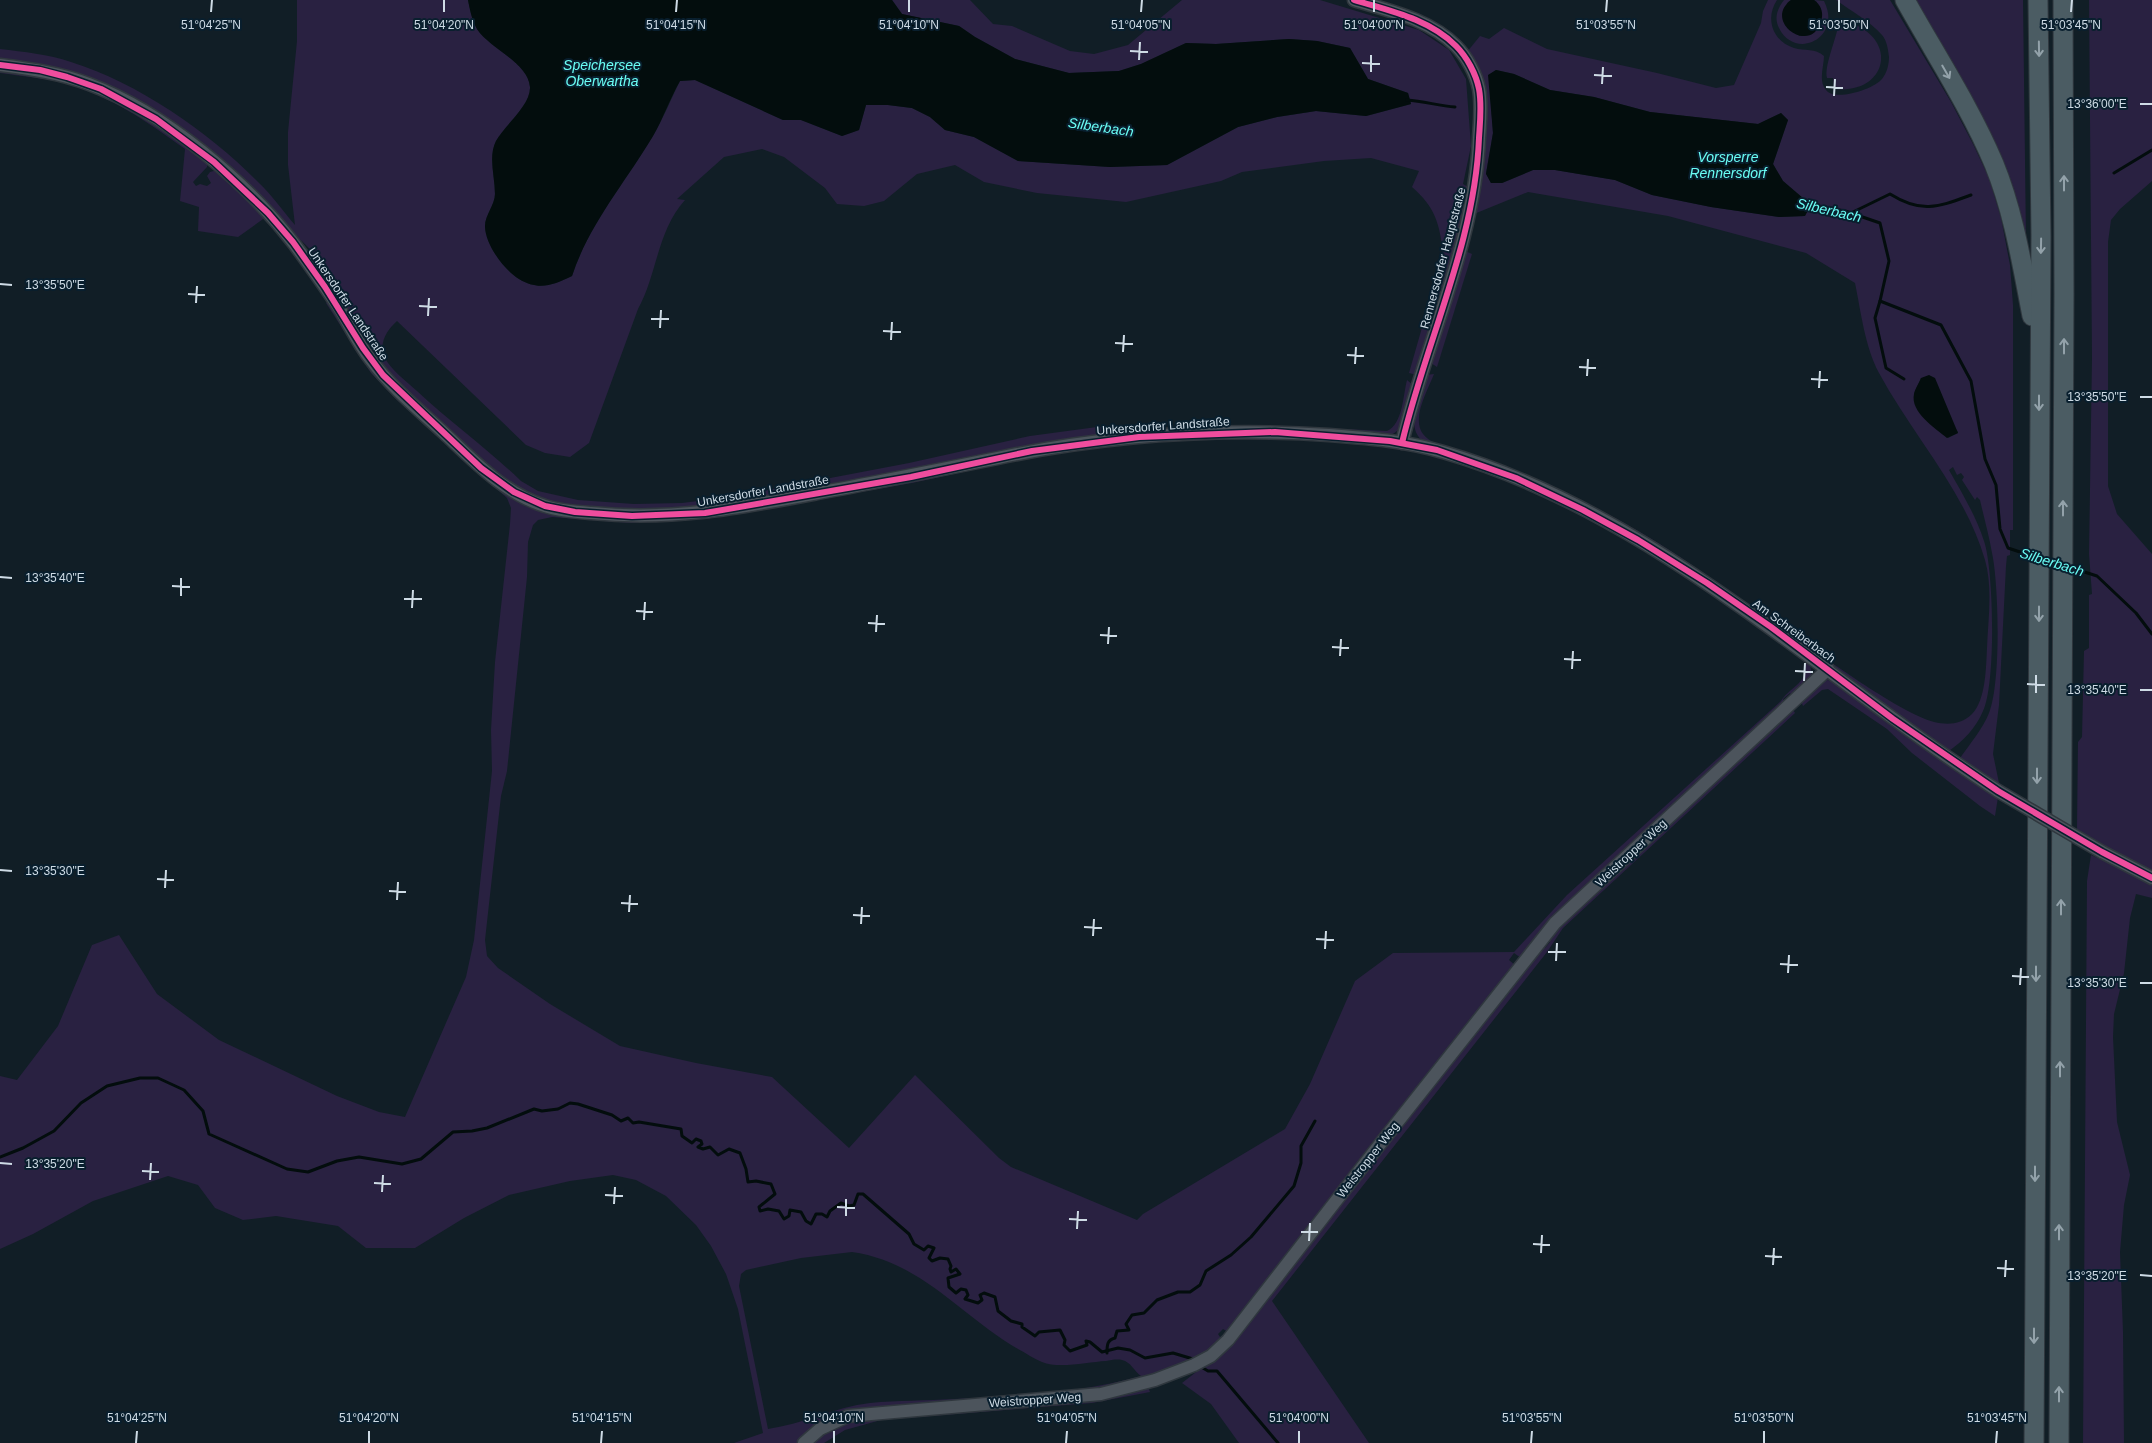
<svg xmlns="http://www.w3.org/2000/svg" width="2152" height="1443" font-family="Helvetica,sans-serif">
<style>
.green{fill:#292141;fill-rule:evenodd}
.water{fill:#030d0d}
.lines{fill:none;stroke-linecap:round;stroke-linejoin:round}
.stream{stroke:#030d0d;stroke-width:3}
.minor-casing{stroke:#2f373e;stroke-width:15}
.highway-casing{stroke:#2f373e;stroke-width:21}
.minor{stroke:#4c545c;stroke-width:12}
.highway{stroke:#4b5c63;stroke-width:19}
.minor-bridge-casing{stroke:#2f373e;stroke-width:15;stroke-linecap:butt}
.minor-bridge{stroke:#4c545c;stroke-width:12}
.cycleway-casing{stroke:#091f2e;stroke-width:9}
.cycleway{stroke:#ef4d9e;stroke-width:6}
.oneway{stroke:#93a2aa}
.ticks{fill:none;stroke:#cedbe5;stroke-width:2}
.labels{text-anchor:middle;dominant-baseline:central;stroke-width:4;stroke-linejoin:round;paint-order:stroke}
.street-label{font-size:12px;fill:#cedbe5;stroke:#091f2e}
.water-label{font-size:14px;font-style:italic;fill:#6afdf5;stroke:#091f2e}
.ticks-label{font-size:12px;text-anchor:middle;fill:#cedbe5;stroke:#091f2e;stroke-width:4;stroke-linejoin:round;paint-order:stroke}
</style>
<rect width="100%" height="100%" fill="#111e26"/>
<g class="green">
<path d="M297,0H468C470,10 472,20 477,29C490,49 528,62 530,87C531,105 505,125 496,141C488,157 495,176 495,194C495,205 485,215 485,226C485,244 504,270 519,279C539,291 553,285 572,276C589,224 625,183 653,136C663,119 671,99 680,81L695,80L783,120H801L842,136L859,130L866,105H888L912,108L930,117L945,130L974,137L1018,161L1110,167L1167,165L1238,127L1277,117L1316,111L1366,116L1411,104L1408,93L1368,79L1350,48L1317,41L1289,39L1216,44L1186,43L1141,64L1119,71L1069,73L1015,59L975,37L959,26L902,14L892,0H970L993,24L1012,26L1070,51L1094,54L1128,45L1182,0H1320L1419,30L1449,50L1466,79L1471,146L1463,184L1470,188L1457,241L1417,375L1409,373L1443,254C1440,224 1435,207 1412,187L1419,171L1371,158L1324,161L1242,172L1221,181L1126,202L1037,193L984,182L955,165L917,174L884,201L864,206L837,204L825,188L784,157L762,149L724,157L677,199L685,200C657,231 657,275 638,309L589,443L570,457L545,453L526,445L397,321C387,330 378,343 385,358C391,370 406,381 417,391C450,422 488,449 521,481L538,491L578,500L634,504L682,503L730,497L909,463L1030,436L1097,427L1184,428L1275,426L1387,431C1403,424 1403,395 1407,380L1414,386C1409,403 1407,431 1388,436L1261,428L1122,435L1032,447L911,473L731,506L666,513L665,519C715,520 765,508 814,498C885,484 956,470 1028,455C1122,436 1227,432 1323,438C1359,441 1395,443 1430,452C1533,479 1639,541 1726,601C1753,619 1780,637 1805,657C1819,676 1807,683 1793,697L1790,693L1783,699L1786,704L1642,838L1611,864L1606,871L1552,921L1521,958L1514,953L1509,960L1516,966L1264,1287L1228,1332L1223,1329L1218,1334L1222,1340L1210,1352L1215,1357L1232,1344L1231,1341L1541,946L1545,948L1550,942L1547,939L1559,925L1792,708L1795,713L1563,928L1547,952L1272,1301L1369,1443H1239L1211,1404L1182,1383L1200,1369L1193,1362L1154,1377L1093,1391L857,1410L834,1417L819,1424L797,1443H734L763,1433L738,1309L726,1274L711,1246L696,1225L666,1196L636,1180L613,1175L570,1181L509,1195L464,1218L415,1248H366L338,1226L276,1216L243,1220L215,1208L198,1185L168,1176L93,1201L33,1234L0,1249V1076L17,1080L58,1026L92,945L119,935L157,994L219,1040L337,1096L379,1112L405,1117L466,977L474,940L492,771L491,730L495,662L510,524L511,508L507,498L396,399L371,373L326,303L329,302L333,306L370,365L405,401L404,391L386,373L366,347L343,308L347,300C333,279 318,254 298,238C293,234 288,230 284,226C226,166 162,105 82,77C56,68 27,65 0,61V49C24,52 48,54 71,62C138,83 209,132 258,182C272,195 283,211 295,225L288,165V132L297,41ZM1241,438C1294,438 1355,440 1407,449C1452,457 1494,475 1535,493C1628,536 1714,591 1796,652L1805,662C1810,682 1790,687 1781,701L1567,895L1514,952L1393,953L1355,981L1310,1084L1285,1129L1143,1214L1137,1220L1011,1167L999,1158L915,1075L849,1148L772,1077L696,1063L620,1046L550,1004L498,968L487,956L485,940L501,796L507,771L527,577L528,542L533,525L538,520L552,517L631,523L706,519L912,483L1033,457L1067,452L1122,444ZM852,1252C922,1262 961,1316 1018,1349C1026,1353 1034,1359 1042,1362C1059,1369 1088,1362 1106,1361C1111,1360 1117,1359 1122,1360C1131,1362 1134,1371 1141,1376C1080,1393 1016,1397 954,1399C926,1401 898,1400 870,1403C835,1407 803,1424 768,1429L739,1286L741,1274L746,1270L801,1258Z"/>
<path d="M1768,0H1777C1765,18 1772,41 1794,48C1805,51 1815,48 1824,56C1824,66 1818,81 1826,90C1835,102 1874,89 1882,79C1887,73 1889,64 1889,57C1888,49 1887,41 1882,35C1870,21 1851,11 1836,0H1890L1951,102L1973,144L1989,178L2001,218L2010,265L2013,305V530H2010V555L2007,556L2006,566L1999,705L1993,754L1999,783L1997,782L1996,784L1961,762L1960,758C1970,744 1983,728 1989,713C2001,684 1999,585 1992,553C1989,535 1984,518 1980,500L1977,497L1975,500L1962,480L1964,477L1961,473L1957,475L1953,467L1949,470C1962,493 1976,516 1984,541C1994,570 1996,685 1983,711C1976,728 1963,741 1949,751L1659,547L1424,442C1403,427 1421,395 1426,375L1434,374C1428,390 1411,418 1423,434C1434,448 1461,450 1477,456C1547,481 1618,516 1680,557C1740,597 1797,640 1857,680C1875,692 1914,717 1934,722C1947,725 1961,725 1972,714C1986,700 1986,667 1987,648C1988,620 1993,588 1985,560C1965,491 1913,436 1879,373C1865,347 1861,312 1855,283L1806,253L1668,216L1528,192L1474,214L1484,144L1467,52L1480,36L1489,39L1504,28L1547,49L1657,73L1716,88L1734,85L1761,23L1763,11ZM1496,70L1514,74L1550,90L1594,97L1650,112L1758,124L1781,113L1788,120L1773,164L1783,181L1811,205L1804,216L1779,217L1711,207L1652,195L1615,180L1555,170H1533L1502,183H1491L1486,173L1493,133L1489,75ZM1921,378L1958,432V433L1948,438L1914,394Z"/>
<path d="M1784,0H1791L1787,3L1799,36L1808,35L1815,32L1817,2L1814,0L1824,1C1843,38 1795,61 1779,28C1774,18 1777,9 1784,0Z"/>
<polygon points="1914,0 2023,0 2026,241"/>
<polygon points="2089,0 2152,0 2152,181 2120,209 2111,220 2108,242 2108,486 2117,514 2152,554 2152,898 2136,894 2130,918 2124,973 2114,1014 2113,1037 2117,1122 2130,1175 2124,1205 2120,1252 2123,1332 2124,1443 2083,1443 2087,881 2091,855 2102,860 2102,844 2077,829 2078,742 2082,737 2084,651 2089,648 2089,595 2092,594 2089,554 2092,358"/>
<path d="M1845,21C1901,37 1888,95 1834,89L1833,78H1827C1824,66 1836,40 1838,26Z"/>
<path d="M0,68L83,85L154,121L207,162V167L193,182L196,186L200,184L207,186L211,183L207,176L210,172L217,170L266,217L238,237L198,231L199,207L180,201L185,149C148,122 109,95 64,83C44,78 21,76 0,73Z"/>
<polygon points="1463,250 1472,254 1437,367 1431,363"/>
<polygon points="1827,680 1833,681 1998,797 1995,816 1980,806 1912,753 1887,729 1828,689 1822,690 1803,706 1801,701 1822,682"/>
<polygon points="1148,1387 1150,1392 1092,1403 881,1420 845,1430 824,1443 810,1443 847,1420"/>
</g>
<g class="water">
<path d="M468,0H892L902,14L959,26L975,37L1015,59L1069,73L1119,71L1141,64L1186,43L1216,44L1289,39L1317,41L1350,48L1368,79L1408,93L1411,104L1366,116L1316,111L1277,117L1238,127L1167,165L1110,167L1018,161L974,137L945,130L930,117L912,108L888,105H866L859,130L842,136L801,120H783L695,80L680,81C670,98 663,119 653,136C625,183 589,224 572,276C553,285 539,291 519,279C504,270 485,244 485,226C485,215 495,205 495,194C495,176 488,157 496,141C505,125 531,105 530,87C528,62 490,49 477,29C472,20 470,10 468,0Z"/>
<path d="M1791,0H1814C1821,5 1824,13 1821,21C1812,56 1762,22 1791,0Z"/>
<polygon points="1496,70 1514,74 1550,90 1594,97 1650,112 1758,124 1781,113 1788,120 1773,164 1783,181 1811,205 1805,216 1779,217 1711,207 1652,195 1615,180 1555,170 1533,170 1502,183 1491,183 1486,174 1493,133 1488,75"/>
<path d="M1929,375L1935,378L1958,433L1947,438C1935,428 1910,412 1914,394C1915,389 1919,383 1921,378Z"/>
</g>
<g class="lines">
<g class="stream">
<path d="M1407,100C1424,101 1439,106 1455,107"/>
<polyline points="2114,173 2152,150"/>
<polyline points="1809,205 1845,211 1880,223 1889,261 1880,301 1941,325 1971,381 1985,459 1996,485 2000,529 2008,548 2032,556"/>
<path d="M1851,213L1890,194C1922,214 1938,207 1971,195"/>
<polyline points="1880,301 1875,318 1886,368 1904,379"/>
<polyline points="2069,567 2097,576 2136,613 2152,634"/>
<polyline points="0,1157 23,1148 54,1131 81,1103 107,1086 140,1078 158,1078 184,1090 203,1111 209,1134 287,1169 308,1172 337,1161 359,1157 402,1164 421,1159 453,1132 472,1131 487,1128 534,1109 542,1111 558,1109 570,1103 578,1104 612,1115 621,1121 628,1118 633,1123 639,1122 681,1129 682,1136 692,1143 696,1139 701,1141 702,1144 698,1147 703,1149 710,1147 718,1155 729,1149 740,1153 746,1169 748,1182 756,1181 771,1184 775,1194 759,1207 760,1211 768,1209 779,1211 784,1219 789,1216 790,1210 801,1212 806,1221 811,1224 816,1214 822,1214 827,1217 830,1211 841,1203 849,1206 854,1205 858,1194 863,1194 909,1234 914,1244 924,1250 928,1246 934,1248 929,1258 932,1261 940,1258 948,1259 951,1266 950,1269 951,1272 956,1269 960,1274 948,1278 949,1287 956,1293 961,1289 966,1290 968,1295 965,1299 978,1303 982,1300 980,1295 984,1293 995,1297 998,1311 1011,1321 1022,1324 1022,1327 1035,1336 1039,1332 1060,1330 1065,1340 1064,1345 1070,1351 1087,1345 1086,1341 1090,1342 1102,1352 1118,1348 1130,1350 1145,1358 1173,1353 1193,1359"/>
<path d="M1107,1353C1107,1345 1107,1340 1115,1338L1117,1331L1129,1330L1126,1324L1132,1315L1144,1313L1157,1300L1178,1292H1190L1200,1285L1206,1271L1231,1255L1251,1237L1294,1186L1301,1163V1146L1315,1121"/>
<polyline points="1203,1368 1208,1371 1217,1371 1278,1443"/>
</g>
<defs>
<g id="minor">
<path d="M1354,0C1390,11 1429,19 1456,46C1467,57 1476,74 1479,89C1482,105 1480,122 1479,138C1475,243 1426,341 1402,443"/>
<path d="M0,65C31,69 60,73 89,84C164,112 247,182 295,245C311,267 327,289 341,311C351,328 359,345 371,360C391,387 419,410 444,433C474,461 505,494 545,506C560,511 576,512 591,513C672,521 739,508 818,493C878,482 938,470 998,458C1107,435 1219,428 1329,435C1368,438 1406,441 1443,452C1614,501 1753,617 1894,719C1928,744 1963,768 1998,791"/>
<polyline points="2102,852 2152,878"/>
<polyline points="804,1443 820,1429 848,1416 1101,1394 1155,1380 1194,1365 1211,1356 1228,1340 1377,1148 1555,923 1828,669"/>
</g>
<g id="highway">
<path d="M1905,0C1935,54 1970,107 1994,164C2014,213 2022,265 2032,316"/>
<polyline points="2034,1443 2041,236 2038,0"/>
<polyline points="2059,1443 2064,293 2063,0"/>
</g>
</defs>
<use href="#minor" class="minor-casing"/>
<use href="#highway" class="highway-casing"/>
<use href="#minor" class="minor"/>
<use href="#highway" class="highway"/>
<defs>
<polyline id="minor-bridge" points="1998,791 2102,852"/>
</defs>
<use href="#minor-bridge" class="minor-bridge-casing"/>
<use href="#minor-bridge" class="minor-bridge"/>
<defs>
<g id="cycleway">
<path d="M1354,0C1390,11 1429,19 1456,46C1467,57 1476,74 1479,89C1482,105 1480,122 1479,138C1475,243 1426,341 1402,443"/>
<polyline points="0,65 40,70 67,77 101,89 156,119 214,162 268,213 293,242 325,287 363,348 383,375 481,468 514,492 545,506 575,512 632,516 705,513 911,477 1032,451 1139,437 1275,432 1390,441 1437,450 1516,478 1583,510 1638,540 1707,583 1771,627 1893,719 1998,791 2102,852 2152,878"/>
</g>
</defs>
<use href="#cycleway" class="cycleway-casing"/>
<use href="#cycleway" class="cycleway"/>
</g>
<defs><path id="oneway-shaft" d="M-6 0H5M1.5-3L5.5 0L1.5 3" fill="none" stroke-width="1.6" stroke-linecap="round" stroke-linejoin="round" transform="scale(1.25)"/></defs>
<g class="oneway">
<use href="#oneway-shaft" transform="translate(2039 49) rotate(89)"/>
<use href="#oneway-shaft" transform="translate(1946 72) rotate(60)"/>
<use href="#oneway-shaft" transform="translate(2064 183) rotate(-90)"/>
<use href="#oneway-shaft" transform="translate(2041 246) rotate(91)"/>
<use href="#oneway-shaft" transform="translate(2064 346) rotate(-90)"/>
<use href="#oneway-shaft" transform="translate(2039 403) rotate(90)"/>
<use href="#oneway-shaft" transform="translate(2063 508) rotate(-90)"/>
<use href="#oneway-shaft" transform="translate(2039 614) rotate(90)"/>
<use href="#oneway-shaft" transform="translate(2037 776) rotate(90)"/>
<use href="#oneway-shaft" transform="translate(2061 907) rotate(-90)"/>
<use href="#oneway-shaft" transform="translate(2036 974) rotate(90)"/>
<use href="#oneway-shaft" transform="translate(2060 1069) rotate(-90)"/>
<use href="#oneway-shaft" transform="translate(2035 1174) rotate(90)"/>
<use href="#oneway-shaft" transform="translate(2059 1232) rotate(-90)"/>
<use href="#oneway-shaft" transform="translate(2034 1336) rotate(90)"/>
<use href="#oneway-shaft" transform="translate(2059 1394) rotate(-90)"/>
</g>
<path class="ticks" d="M211,12L212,0M444,12V0M676,12L677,0M909,12V0M1141,12L1142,0M1374,12V0M1606,12L1607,0M1839,12V0M2071,12L2072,0M1130,51L1148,52M1139,60L1140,42M1362,63L1380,64M1371,72V55M1594,75L1612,76M1602,84L1603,67M1826,87L1843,88M1834,96L1835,79M2140,104H2152M0,284L12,285M188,294L205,295M196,303L197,286M419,306L437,307M428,316L429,298M651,319H669M660,328L661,310M883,331L901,332M891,340L892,322M1115,343L1133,344M1123,352L1124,335M1347,355L1364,356M1355,364L1356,347M1579,367L1596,368M1587,376L1588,359M1811,379L1828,380M1819,388L1820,371M2140,397H2152M0,577L12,578M172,586L190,587M181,596V578M404,599H422M412,608L413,590M636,611L653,612M644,620L645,602M868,623L885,624M876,632L877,615M1100,635L1117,636M1108,644L1109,627M1332,647L1349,648M1340,656L1341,639M1564,659L1581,660M1572,669L1573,651M1795,671L1813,672M1804,681L1805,663M2027,684L2045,685M2140,690H2152M2036,693V675M0,870L12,871M157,879L174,880M165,888L166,870M389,891L406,892M397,900L398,882M621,903L638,904M629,912L630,895M853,915L870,916M861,924L862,907M1084,927L1102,928M1093,936L1094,919M1316,939L1334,940M1325,949L1326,931M1548,952H1566M1556,961L1557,943M1780,964L1798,965M1788,973L1789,955M2012,976L2029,977M2140,983H2152M2020,985L2021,968M0,1163L12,1164M142,1171L159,1172M150,1180L151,1163M374,1183L391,1184M382,1192L383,1175M605,1195L623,1196M614,1204L615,1187M837,1207L855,1208M846,1216V1199M1069,1219L1087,1220M1077,1229L1078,1211M1301,1232H1318M1309,1241L1310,1223M1533,1244L1550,1245M1541,1253L1542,1235M1765,1256L1782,1257M1773,1265L1774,1248M1997,1268L2014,1269M2140,1275L2152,1276M2005,1277L2006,1260M136,1443L137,1431M369,1443V1431M601,1443L602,1431M834,1443V1431M1066,1443L1067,1431M1299,1443V1431M1531,1443L1532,1431M1764,1443V1431M1996,1443L1997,1431"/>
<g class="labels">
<g class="street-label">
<text transform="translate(1443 258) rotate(-75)">Rennersdorfer Hauptstraße</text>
<text transform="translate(348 304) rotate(56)">Unkersdorfer Landstraße</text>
<text transform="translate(1163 426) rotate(-4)">Unkersdorfer Landstraße</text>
<text transform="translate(763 491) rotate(-10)">Unkersdorfer Landstraße</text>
<text transform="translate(1794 631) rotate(36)">Am Schreiberbach</text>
<text transform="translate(1631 853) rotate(-43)">Weistropper Weg</text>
<text transform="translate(1368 1160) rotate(-52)">Weistropper Weg</text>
<text transform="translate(1035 1400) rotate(-4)">Weistropper Weg</text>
</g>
<g class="water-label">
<text x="602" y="65">Speichersee<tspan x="602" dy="16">Oberwartha</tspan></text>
<text transform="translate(1101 127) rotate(8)">Silberbach</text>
<text x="1728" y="157">Vorsperre<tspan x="1728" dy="16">Rennersdorf</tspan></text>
<text transform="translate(1829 210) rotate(13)">Silberbach</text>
<text transform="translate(2052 562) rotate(17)">Silberbach</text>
</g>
</g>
<g class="ticks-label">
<text x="211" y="29">51°04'25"N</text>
<text x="444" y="29">51°04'20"N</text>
<text x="676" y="29">51°04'15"N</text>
<text x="909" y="29">51°04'10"N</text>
<text x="1141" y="29">51°04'05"N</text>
<text x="1374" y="29">51°04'00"N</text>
<text x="1606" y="29">51°03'55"N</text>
<text x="1839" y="29">51°03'50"N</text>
<text x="2071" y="29">51°03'45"N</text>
<text x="2097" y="108">13°36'00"E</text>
<text x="55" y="289">13°35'50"E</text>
<text x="2097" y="401">13°35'50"E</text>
<text x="55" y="582">13°35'40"E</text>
<text x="2097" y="694">13°35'40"E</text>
<text x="55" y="875">13°35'30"E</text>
<text x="2097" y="987">13°35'30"E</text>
<text x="55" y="1168">13°35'20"E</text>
<text x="2097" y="1280">13°35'20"E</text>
<text x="137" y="1422">51°04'25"N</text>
<text x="369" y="1422">51°04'20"N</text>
<text x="602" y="1422">51°04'15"N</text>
<text x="834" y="1422">51°04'10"N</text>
<text x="1067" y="1422">51°04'05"N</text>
<text x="1299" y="1422">51°04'00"N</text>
<text x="1532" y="1422">51°03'55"N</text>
<text x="1764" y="1422">51°03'50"N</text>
<text x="1997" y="1422">51°03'45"N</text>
</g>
</svg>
